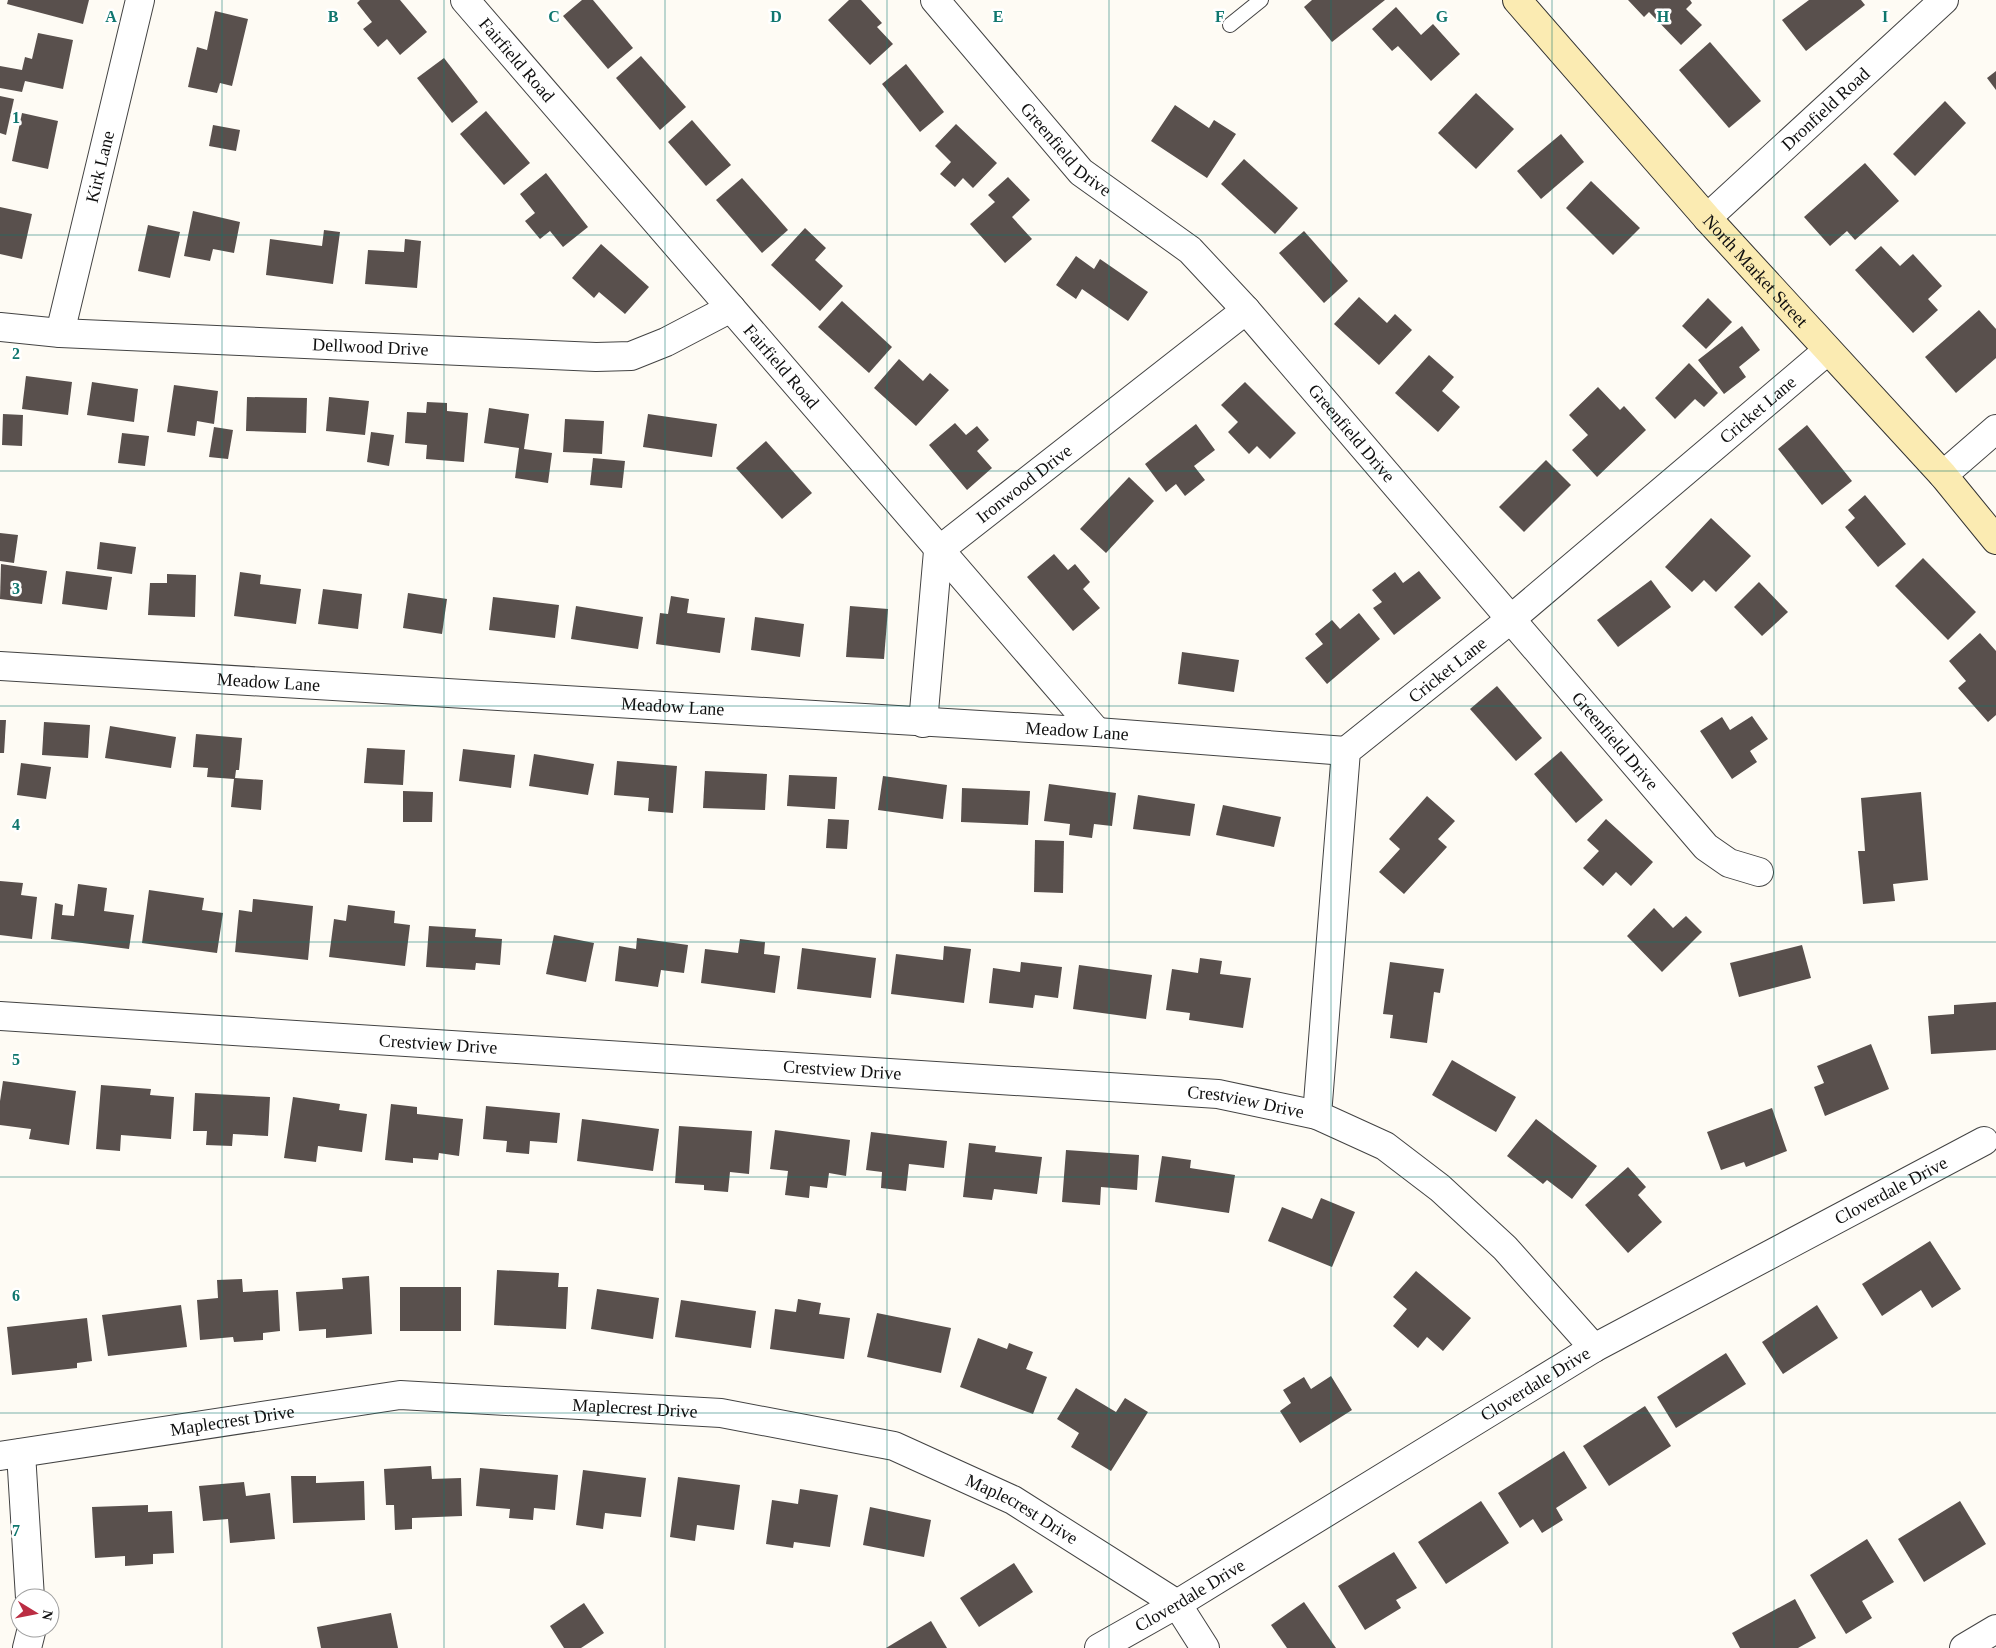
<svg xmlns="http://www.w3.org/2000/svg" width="1996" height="1648" font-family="Georgia,serif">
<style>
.building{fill:#59504d}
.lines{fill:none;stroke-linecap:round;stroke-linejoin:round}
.lane-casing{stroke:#434343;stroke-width:16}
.street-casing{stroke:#434343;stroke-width:30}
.secondary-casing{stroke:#323232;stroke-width:30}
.lane{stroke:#fff;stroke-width:14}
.street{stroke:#fff;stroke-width:28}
.secondary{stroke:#fbebb2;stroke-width:28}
.grid{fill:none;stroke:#0f766e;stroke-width:1;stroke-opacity:0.55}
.labels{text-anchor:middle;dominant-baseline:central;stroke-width:5;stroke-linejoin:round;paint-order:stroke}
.street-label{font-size:18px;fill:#101010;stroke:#fff}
.grid-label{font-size:16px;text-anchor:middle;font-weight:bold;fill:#0f766e;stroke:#fff;stroke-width:5;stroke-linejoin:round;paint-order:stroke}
</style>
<rect width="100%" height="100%" fill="#fefbf4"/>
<g class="building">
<polygon points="8,0 89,0 83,24 7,4"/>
<polygon points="360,0 400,0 427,32 400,55 387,39 378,47 363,29 372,22 357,3"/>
<polygon points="582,0 593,0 633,48 608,69 563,16"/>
<polygon points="849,0 861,0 882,23 877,27 893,44 870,65 828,20"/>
<polygon points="1312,0 1385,0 1332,42 1304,7"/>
<polygon points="1628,0 1690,0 1692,3 1686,9 1702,25 1681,45 1649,12 1644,17"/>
<polygon points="1809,0 1861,0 1865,5 1806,51 1782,20"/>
<polygon points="1396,7 1421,35 1433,24 1460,54 1431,81 1398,46 1392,51 1372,29"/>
<polygon points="215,11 248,19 232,86 220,83 217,93 188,87 197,47 207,50"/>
<polygon points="38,33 73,40 63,89 25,81 22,92 0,88 0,66 22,70 25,57 32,59"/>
<polygon points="1710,42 1761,101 1729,128 1679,70"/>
<polygon points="641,56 686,107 660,130 616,78"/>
<polygon points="444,58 478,102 452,123 417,78"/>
<polygon points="906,64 944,112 920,132 882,84"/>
<polygon points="1996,71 1996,90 1987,78"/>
<polygon points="1476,93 1514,129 1476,169 1438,133"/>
<polygon points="0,96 14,99 6,135 0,133"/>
<polygon points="1945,101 1966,123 1915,176 1893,154"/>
<polygon points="1175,105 1209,128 1214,120 1236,134 1207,178 1151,141"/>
<polygon points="486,111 530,163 504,185 460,134"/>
<polygon points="22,113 58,121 48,169 12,161"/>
<polygon points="692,120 731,165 706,186 668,142"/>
<polygon points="956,124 997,163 973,188 963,178 955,187 940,174 951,162 935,146"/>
<polygon points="213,125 240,130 236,151 209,146"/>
<polygon points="1561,134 1584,162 1541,199 1517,171"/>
<polygon points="1244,159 1298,208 1275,234 1221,184"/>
<polygon points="1865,163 1899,201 1855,240 1847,231 1830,246 1804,217"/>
<polygon points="546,173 588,227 563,247 550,231 540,239 525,221 535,213 520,194"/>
<polygon points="1008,177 1030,200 1012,217 1032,239 1005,263 970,224 995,202 988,195"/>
<polygon points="742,178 788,230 762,253 716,200"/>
<polygon points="1591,181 1640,228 1613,255 1566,208"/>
<polygon points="0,207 32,214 22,259 0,254"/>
<polygon points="193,211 240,222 234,253 213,249 210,261 184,256"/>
<polygon points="148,225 180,232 170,278 138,271"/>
<polygon points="805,228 826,248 815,260 843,286 820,311 771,265"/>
<polygon points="324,230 340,232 333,284 266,275 270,239 322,246"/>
<polygon points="1304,231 1348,281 1324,303 1279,253"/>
<polygon points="405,239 421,241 417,288 365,284 368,250 404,252"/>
<polygon points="601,244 649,287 625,314 599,292 594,298 572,278"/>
<polygon points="1881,246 1900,266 1913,254 1942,286 1928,299 1938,310 1913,333 1855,270"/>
<polygon points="1076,256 1094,269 1100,259 1148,292 1128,321 1082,289 1076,299 1056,285"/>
<polygon points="1359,297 1387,323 1395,314 1412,330 1379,365 1334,324"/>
<polygon points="1708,298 1732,322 1706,349 1682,326"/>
<polygon points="842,301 892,347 869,373 818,327"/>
<polygon points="1979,310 1996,329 1996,358 1956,393 1925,357"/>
<polygon points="1742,326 1760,350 1739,367 1746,377 1724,394 1698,360"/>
<polygon points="1429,355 1454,377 1442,391 1460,407 1438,432 1395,393"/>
<polygon points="899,359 923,381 930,373 949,390 916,426 874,388"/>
<polygon points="1689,363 1718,393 1704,407 1695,399 1675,419 1655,398"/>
<polygon points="26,376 72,382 68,415 22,409"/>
<polygon points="92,382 138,389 134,422 87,415"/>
<polygon points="1245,382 1296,433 1270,459 1257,446 1249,454 1228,432 1238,422 1221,405"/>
<polygon points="174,385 218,391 214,424 197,421 195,436 167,432"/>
<polygon points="1598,387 1620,410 1624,406 1646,430 1597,477 1572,450 1588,435 1569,415"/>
<polygon points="247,397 307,398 306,433 246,431"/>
<polygon points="329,397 369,401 365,435 326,431"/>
<polygon points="427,402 447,403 447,411 468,413 464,462 426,459 427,445 405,443 407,412 426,413"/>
<polygon points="489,408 529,414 524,449 552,453 548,483 515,478 519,448 484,443"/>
<polygon points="3,414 23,415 22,446 2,445"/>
<polygon points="648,414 717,424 712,457 643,447"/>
<polygon points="565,419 604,421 602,454 563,452"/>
<polygon points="955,423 966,435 977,426 989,440 977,451 992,468 967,490 929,445"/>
<polygon points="1196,424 1215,450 1194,466 1205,480 1185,496 1176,484 1166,492 1145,464"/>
<polygon points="1807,425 1852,481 1822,505 1778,449"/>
<polygon points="214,427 233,430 228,459 209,457"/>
<polygon points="371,432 394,435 389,466 367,462"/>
<polygon points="122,433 149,436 145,466 118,463"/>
<polygon points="766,441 812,493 782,519 736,468"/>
<polygon points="593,458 625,461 622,488 590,485"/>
<polygon points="1546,460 1571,485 1524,532 1499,507"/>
<polygon points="1129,477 1154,501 1106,553 1080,529"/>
<polygon points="1865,495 1906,544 1878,567 1845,527 1855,518 1848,510"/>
<polygon points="1711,518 1751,556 1716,592 1704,580 1692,592 1665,567"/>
<polygon points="0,533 18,535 14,563 0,561"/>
<polygon points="100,542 136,547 132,574 97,569"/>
<polygon points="1054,554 1068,570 1075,564 1090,582 1083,589 1100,608 1073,631 1027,577"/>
<polygon points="1923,558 1976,612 1948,640 1895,586"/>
<polygon points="1,564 47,571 42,604 0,599"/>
<polygon points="66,571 112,577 107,610 62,604"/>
<polygon points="1419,571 1441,598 1394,635 1373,608 1382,602 1372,590 1395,572 1403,583"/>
<polygon points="240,572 261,575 260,584 301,589 296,624 234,616"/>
<polygon points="167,574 196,575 195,617 148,615 150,583 167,583"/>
<polygon points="1651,580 1671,607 1618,647 1597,620"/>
<polygon points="1759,582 1788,612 1762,636 1734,607"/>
<polygon points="323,589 362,594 358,629 318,624"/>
<polygon points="408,593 447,599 442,634 403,628"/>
<polygon points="671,596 689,599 687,613 725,618 720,653 656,644 660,613 668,614"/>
<polygon points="493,597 559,605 555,638 489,630"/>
<polygon points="576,606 643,617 638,649 571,639"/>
<polygon points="850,606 888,609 884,659 846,657"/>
<polygon points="1359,613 1380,639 1327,684 1305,658 1323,644 1315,634 1332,620 1340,629"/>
<polygon points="755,617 804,624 800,657 751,650"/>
<polygon points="1980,633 1996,651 1996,715 1988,722 1958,688 1966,681 1949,661"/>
<polygon points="1182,652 1239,660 1234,692 1178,684"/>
<polygon points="1497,686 1542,738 1516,761 1470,709"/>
<polygon points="1752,716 1768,739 1750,751 1757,762 1732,779 1700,731 1722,717 1730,730"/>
<polygon points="0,720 6,720 4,753 0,753"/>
<polygon points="44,722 90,725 88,758 42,755"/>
<polygon points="110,726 176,737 171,768 105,758"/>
<polygon points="196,734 242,738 239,770 236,770 235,778 263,780 261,810 231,807 234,779 207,777 208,768 193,767"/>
<polygon points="367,748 405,750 403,785 364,783"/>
<polygon points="463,749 515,755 511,788 459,781"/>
<polygon points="1561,751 1603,800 1576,823 1534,774"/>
<polygon points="534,754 594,764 588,795 529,786"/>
<polygon points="617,761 677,766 673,813 648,811 649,798 614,795"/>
<polygon points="21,763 51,767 46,799 17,795"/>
<polygon points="705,771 767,774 765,810 703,808"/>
<polygon points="789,775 837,777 835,809 787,806"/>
<polygon points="883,776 947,785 943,819 878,810"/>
<polygon points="1049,784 1116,793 1112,826 1094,824 1092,838 1069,835 1070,824 1044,821"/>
<polygon points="962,788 1030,791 1028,825 961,822"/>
<polygon points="403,791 433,792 432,822 403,822"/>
<polygon points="1921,792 1928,880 1893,884 1895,901 1863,904 1858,851 1865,851 1861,798"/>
<polygon points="1138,795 1195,804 1190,836 1133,829"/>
<polygon points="1427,796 1455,821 1438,839 1447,847 1404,894 1379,872 1400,849 1389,839"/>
<polygon points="1223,805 1281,817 1274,847 1216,835"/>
<polygon points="828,819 849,820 847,849 826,848"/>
<polygon points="1606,819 1653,862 1631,886 1616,872 1603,886 1583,868 1599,851 1587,840"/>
<polygon points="1035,840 1064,841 1063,893 1034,892"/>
<polygon points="0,881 23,883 21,895 37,897 32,939 0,935"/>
<polygon points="78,884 107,888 104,911 134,915 129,949 51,939 55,903 63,905 62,915 74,916"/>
<polygon points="149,890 204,898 202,910 223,913 217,953 142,943"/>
<polygon points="253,899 313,906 308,960 235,952 239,910 252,912"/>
<polygon points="348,905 395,911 394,923 410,925 405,966 329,957 334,919 346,921"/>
<polygon points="1654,908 1673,928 1686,916 1702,932 1662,972 1627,936"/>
<polygon points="429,926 476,929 475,937 502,939 500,965 476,963 475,970 426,967"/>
<polygon points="554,935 594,943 586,982 546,974"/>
<polygon points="637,938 688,945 684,973 661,970 658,987 615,981 619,946 636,949"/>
<polygon points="740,939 765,942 764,954 780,956 775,993 701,983 705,949 738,953"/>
<polygon points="1802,945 1811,978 1739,997 1730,963"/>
<polygon points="944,946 971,949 964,1003 891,994 896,954 943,960"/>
<polygon points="802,948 876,958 871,998 797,989"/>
<polygon points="1200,958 1222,961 1220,974 1251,978 1243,1028 1189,1020 1190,1013 1166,1010 1172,969 1198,973"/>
<polygon points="1021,962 1062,967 1058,998 1035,995 1033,1008 989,1003 993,968 1020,972"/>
<polygon points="1390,962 1444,969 1440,993 1434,992 1427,1043 1390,1038 1393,1015 1383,1014"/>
<polygon points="1079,965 1152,975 1146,1019 1073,1009"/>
<polygon points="1996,1002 1996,1050 1931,1054 1928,1016 1954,1014 1954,1005"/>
<polygon points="1871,1044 1889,1089 1825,1116 1814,1087 1824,1083 1817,1066"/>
<polygon points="1452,1060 1516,1097 1496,1132 1432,1095"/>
<polygon points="3,1081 76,1091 69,1145 29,1139 31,1129 0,1125 0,1101"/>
<polygon points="101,1085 151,1089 150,1095 174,1097 171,1139 121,1135 120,1151 96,1149"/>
<polygon points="195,1093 270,1097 268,1136 233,1134 232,1146 206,1145 207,1131 193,1131"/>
<polygon points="293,1097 340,1104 339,1110 367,1114 362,1152 318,1146 316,1162 284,1158"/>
<polygon points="391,1104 417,1107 417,1114 463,1119 459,1156 439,1153 438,1160 413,1158 413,1163 385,1160"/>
<polygon points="486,1106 560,1113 557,1143 530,1141 529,1154 506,1152 507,1141 483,1139"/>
<polygon points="1772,1108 1787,1151 1746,1167 1744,1162 1721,1170 1707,1132"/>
<polygon points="582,1119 659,1129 653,1171 577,1161"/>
<polygon points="1536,1119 1597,1166 1572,1199 1547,1180 1543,1184 1507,1156"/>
<polygon points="679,1126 752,1131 749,1174 730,1172 728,1192 704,1190 704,1185 675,1183"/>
<polygon points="775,1130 850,1140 846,1176 829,1173 827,1188 810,1186 809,1198 785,1195 788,1171 770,1169"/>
<polygon points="871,1132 947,1141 944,1168 909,1164 906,1191 881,1188 882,1172 866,1170"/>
<polygon points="969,1143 996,1146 995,1152 1042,1157 1037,1194 994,1189 992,1200 963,1197"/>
<polygon points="1066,1150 1139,1155 1137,1190 1101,1187 1100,1205 1062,1202"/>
<polygon points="1162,1156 1191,1160 1190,1168 1235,1175 1229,1213 1155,1202"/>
<polygon points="1628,1167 1646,1187 1638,1195 1662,1222 1628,1253 1585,1205"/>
<polygon points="1321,1198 1355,1212 1332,1267 1268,1241 1282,1207 1312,1219"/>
<polygon points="1930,1241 1961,1289 1932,1308 1921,1290 1882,1316 1862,1284"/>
<polygon points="497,1270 559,1273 558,1287 568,1287 566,1329 494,1325"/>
<polygon points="1416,1271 1471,1318 1443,1351 1427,1337 1418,1348 1393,1326 1407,1309 1393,1297"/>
<polygon points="369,1276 372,1334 326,1338 326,1329 299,1331 296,1292 343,1289 342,1278"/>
<polygon points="242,1279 243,1292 278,1290 280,1331 263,1333 263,1340 234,1342 233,1337 200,1340 197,1300 218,1298 217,1280"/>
<rect x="400" y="1287" width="61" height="44"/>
<polygon points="597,1289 659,1298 653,1339 591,1329"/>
<polygon points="798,1299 821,1303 819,1314 850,1318 844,1359 770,1349 775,1309 796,1312"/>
<polygon points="681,1300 756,1311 751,1348 675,1337"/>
<polygon points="181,1305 187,1347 108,1356 102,1315"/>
<polygon points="1817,1305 1838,1338 1783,1374 1762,1342"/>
<polygon points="877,1313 951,1328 941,1373 867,1357"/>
<polygon points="87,1318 92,1361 77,1363 77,1368 12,1375 7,1327"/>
<polygon points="978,1338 1007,1349 1009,1343 1033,1352 1026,1369 1047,1377 1033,1414 960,1387"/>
<polygon points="1726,1353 1746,1384 1676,1428 1657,1397"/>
<polygon points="1331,1376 1352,1410 1300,1443 1280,1411 1291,1403 1283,1390 1304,1377 1311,1389"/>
<polygon points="1076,1388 1116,1412 1125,1398 1148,1412 1111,1471 1071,1447 1079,1433 1057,1419"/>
<polygon points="1645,1406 1671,1446 1609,1486 1583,1446"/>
<polygon points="1564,1451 1587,1488 1556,1508 1563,1520 1542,1533 1533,1519 1520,1528 1498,1493"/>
<polygon points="431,1466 432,1479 461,1478 462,1516 412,1518 412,1529 395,1530 394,1505 386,1505 384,1469"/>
<polygon points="480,1468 558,1475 555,1510 534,1508 533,1520 509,1518 510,1509 476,1506"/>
<polygon points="583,1470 646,1478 641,1517 605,1513 603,1529 576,1525"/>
<polygon points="291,1476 316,1476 316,1483 364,1481 365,1520 293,1523"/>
<polygon points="678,1477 740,1485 734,1530 697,1525 695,1541 670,1537"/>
<polygon points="244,1482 246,1496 270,1493 275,1539 230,1543 228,1519 203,1521 199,1486"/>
<polygon points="800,1489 838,1495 830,1547 794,1542 793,1548 766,1544 772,1500 798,1504"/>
<polygon points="1481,1501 1509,1543 1446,1584 1418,1542"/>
<polygon points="1960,1501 1986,1544 1924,1582 1898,1539"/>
<polygon points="148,1505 148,1512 172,1511 174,1553 153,1554 153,1564 125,1566 125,1556 95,1558 92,1507"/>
<polygon points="870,1507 931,1520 924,1557 863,1545"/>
<polygon points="1867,1539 1894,1582 1862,1601 1872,1618 1846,1634 1810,1575"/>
<polygon points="1394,1552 1417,1588 1396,1600 1401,1608 1365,1630 1338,1586"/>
<polygon points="1014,1563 1033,1592 979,1627 960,1598"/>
<polygon points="1795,1599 1816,1638 1798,1648 1740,1648 1732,1633"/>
<polygon points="1304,1602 1336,1648 1287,1648 1271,1625"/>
<polygon points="584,1603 604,1633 581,1648 564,1648 550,1626"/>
<polygon points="391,1613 398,1648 321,1648 317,1627"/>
<polygon points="931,1621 947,1648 886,1648"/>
</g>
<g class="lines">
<defs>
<polyline id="lane" points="1230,25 1261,0"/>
<g id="street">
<path id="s1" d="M465,0L1097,732"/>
<path id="s2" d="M935,0L1081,172L1190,250L1246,310L1706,847L1729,863L1759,872"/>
<path id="s3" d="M1707,218L1944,0"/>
<path id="s4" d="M0,327L60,333L596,357L631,356L666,342L731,308"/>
<path id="s5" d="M60,333L140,0"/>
<polyline points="1943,475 1996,429"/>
<path id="s6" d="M0,666L1097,732L1346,751"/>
<path id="s7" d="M923,723L938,551L1246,310"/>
<path id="s8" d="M0,1016L1218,1094L1317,1115L1385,1146L1440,1188L1505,1248L1594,1348"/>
<path id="s9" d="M1317,1115L1346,751L1511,619L1827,351"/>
<polyline points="21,1453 30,1598"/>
<path id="s10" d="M0,1456L400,1395L721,1413L894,1446L1013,1500L1177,1604L1205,1648"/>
<polyline points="27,1648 32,1628"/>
<path id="s11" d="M1099,1648L1177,1604L1594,1348L1984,1141"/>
<polyline points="1964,1648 1996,1629"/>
</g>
<g id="secondary">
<path id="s12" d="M1517,0L1707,218L1943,475L1996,540"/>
</g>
</defs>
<use href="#lane" class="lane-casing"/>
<use href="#street" class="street-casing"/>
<use href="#secondary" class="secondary-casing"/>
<use href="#lane" class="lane"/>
<use href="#street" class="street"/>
<use href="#secondary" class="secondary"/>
</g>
<path class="grid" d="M222,0V1648M444,0V1648M665,0V1648M887,0V1648M1109,0V1648M1331,0V1648M1552,0V1648M1774,0V1648M0,235H1996M0,471H1996M0,706H1996M0,942H1996M0,1177H1996M0,1413H1996"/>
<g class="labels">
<g class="street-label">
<text stroke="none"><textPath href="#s1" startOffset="79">Fairfield Road</textPath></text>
<text stroke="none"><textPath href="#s3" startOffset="161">Dronfield Road</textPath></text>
<text stroke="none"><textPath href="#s2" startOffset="199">Greenfield Drive</textPath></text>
<text stroke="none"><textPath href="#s5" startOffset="171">Kirk Lane</textPath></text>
<text stroke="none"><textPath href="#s12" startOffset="361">North Market Street</textPath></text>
<text stroke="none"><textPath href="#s4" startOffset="371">Dellwood Drive</textPath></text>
<text stroke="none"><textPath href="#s1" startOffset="484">Fairfield Road</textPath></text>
<text stroke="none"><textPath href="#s9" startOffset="900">Cricket Lane</textPath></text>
<text stroke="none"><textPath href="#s2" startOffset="604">Greenfield Drive</textPath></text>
<text stroke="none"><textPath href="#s7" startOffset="282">Ironwood Drive</textPath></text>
<text stroke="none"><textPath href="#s9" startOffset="495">Cricket Lane</textPath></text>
<text stroke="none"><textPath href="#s6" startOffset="269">Meadow Lane</textPath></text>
<text stroke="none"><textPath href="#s6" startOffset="674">Meadow Lane</textPath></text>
<text stroke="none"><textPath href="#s6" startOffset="1079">Meadow Lane</textPath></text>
<text stroke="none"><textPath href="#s2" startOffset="1009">Greenfield Drive</textPath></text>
<text stroke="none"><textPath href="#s8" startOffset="439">Crestview Drive</textPath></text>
<text stroke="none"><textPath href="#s8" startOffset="844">Crestview Drive</textPath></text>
<text stroke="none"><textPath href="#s8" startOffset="1249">Crestview Drive</textPath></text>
<text stroke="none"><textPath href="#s11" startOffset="915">Cloverdale Drive</textPath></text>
<text stroke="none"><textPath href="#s11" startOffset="510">Cloverdale Drive</textPath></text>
<text stroke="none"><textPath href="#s10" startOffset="640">Maplecrest Drive</textPath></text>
<text stroke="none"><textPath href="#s10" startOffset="235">Maplecrest Drive</textPath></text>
<text stroke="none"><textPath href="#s10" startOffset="1045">Maplecrest Drive</textPath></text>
<text stroke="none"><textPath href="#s11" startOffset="105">Cloverdale Drive</textPath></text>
</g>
</g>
<g class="grid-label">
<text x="111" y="22">A</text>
<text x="333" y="22">B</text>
<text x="554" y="22">C</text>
<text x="776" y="22">D</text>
<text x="998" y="22">E</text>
<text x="1220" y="22">F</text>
<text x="1442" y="22">G</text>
<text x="1663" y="22">H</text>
<text x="1885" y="22">I</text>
<text x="16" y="123">1</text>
<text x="16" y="359">2</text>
<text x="16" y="594">3</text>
<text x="16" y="830">4</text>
<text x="16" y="1065">5</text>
<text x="16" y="1301">6</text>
<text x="16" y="1536">7</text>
</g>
<g transform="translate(35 1613) rotate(100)"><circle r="24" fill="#ffffff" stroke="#9f9f9f"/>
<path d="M0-4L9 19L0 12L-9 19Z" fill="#bb2d43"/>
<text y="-8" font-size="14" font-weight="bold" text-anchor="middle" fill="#101010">N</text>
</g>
</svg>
